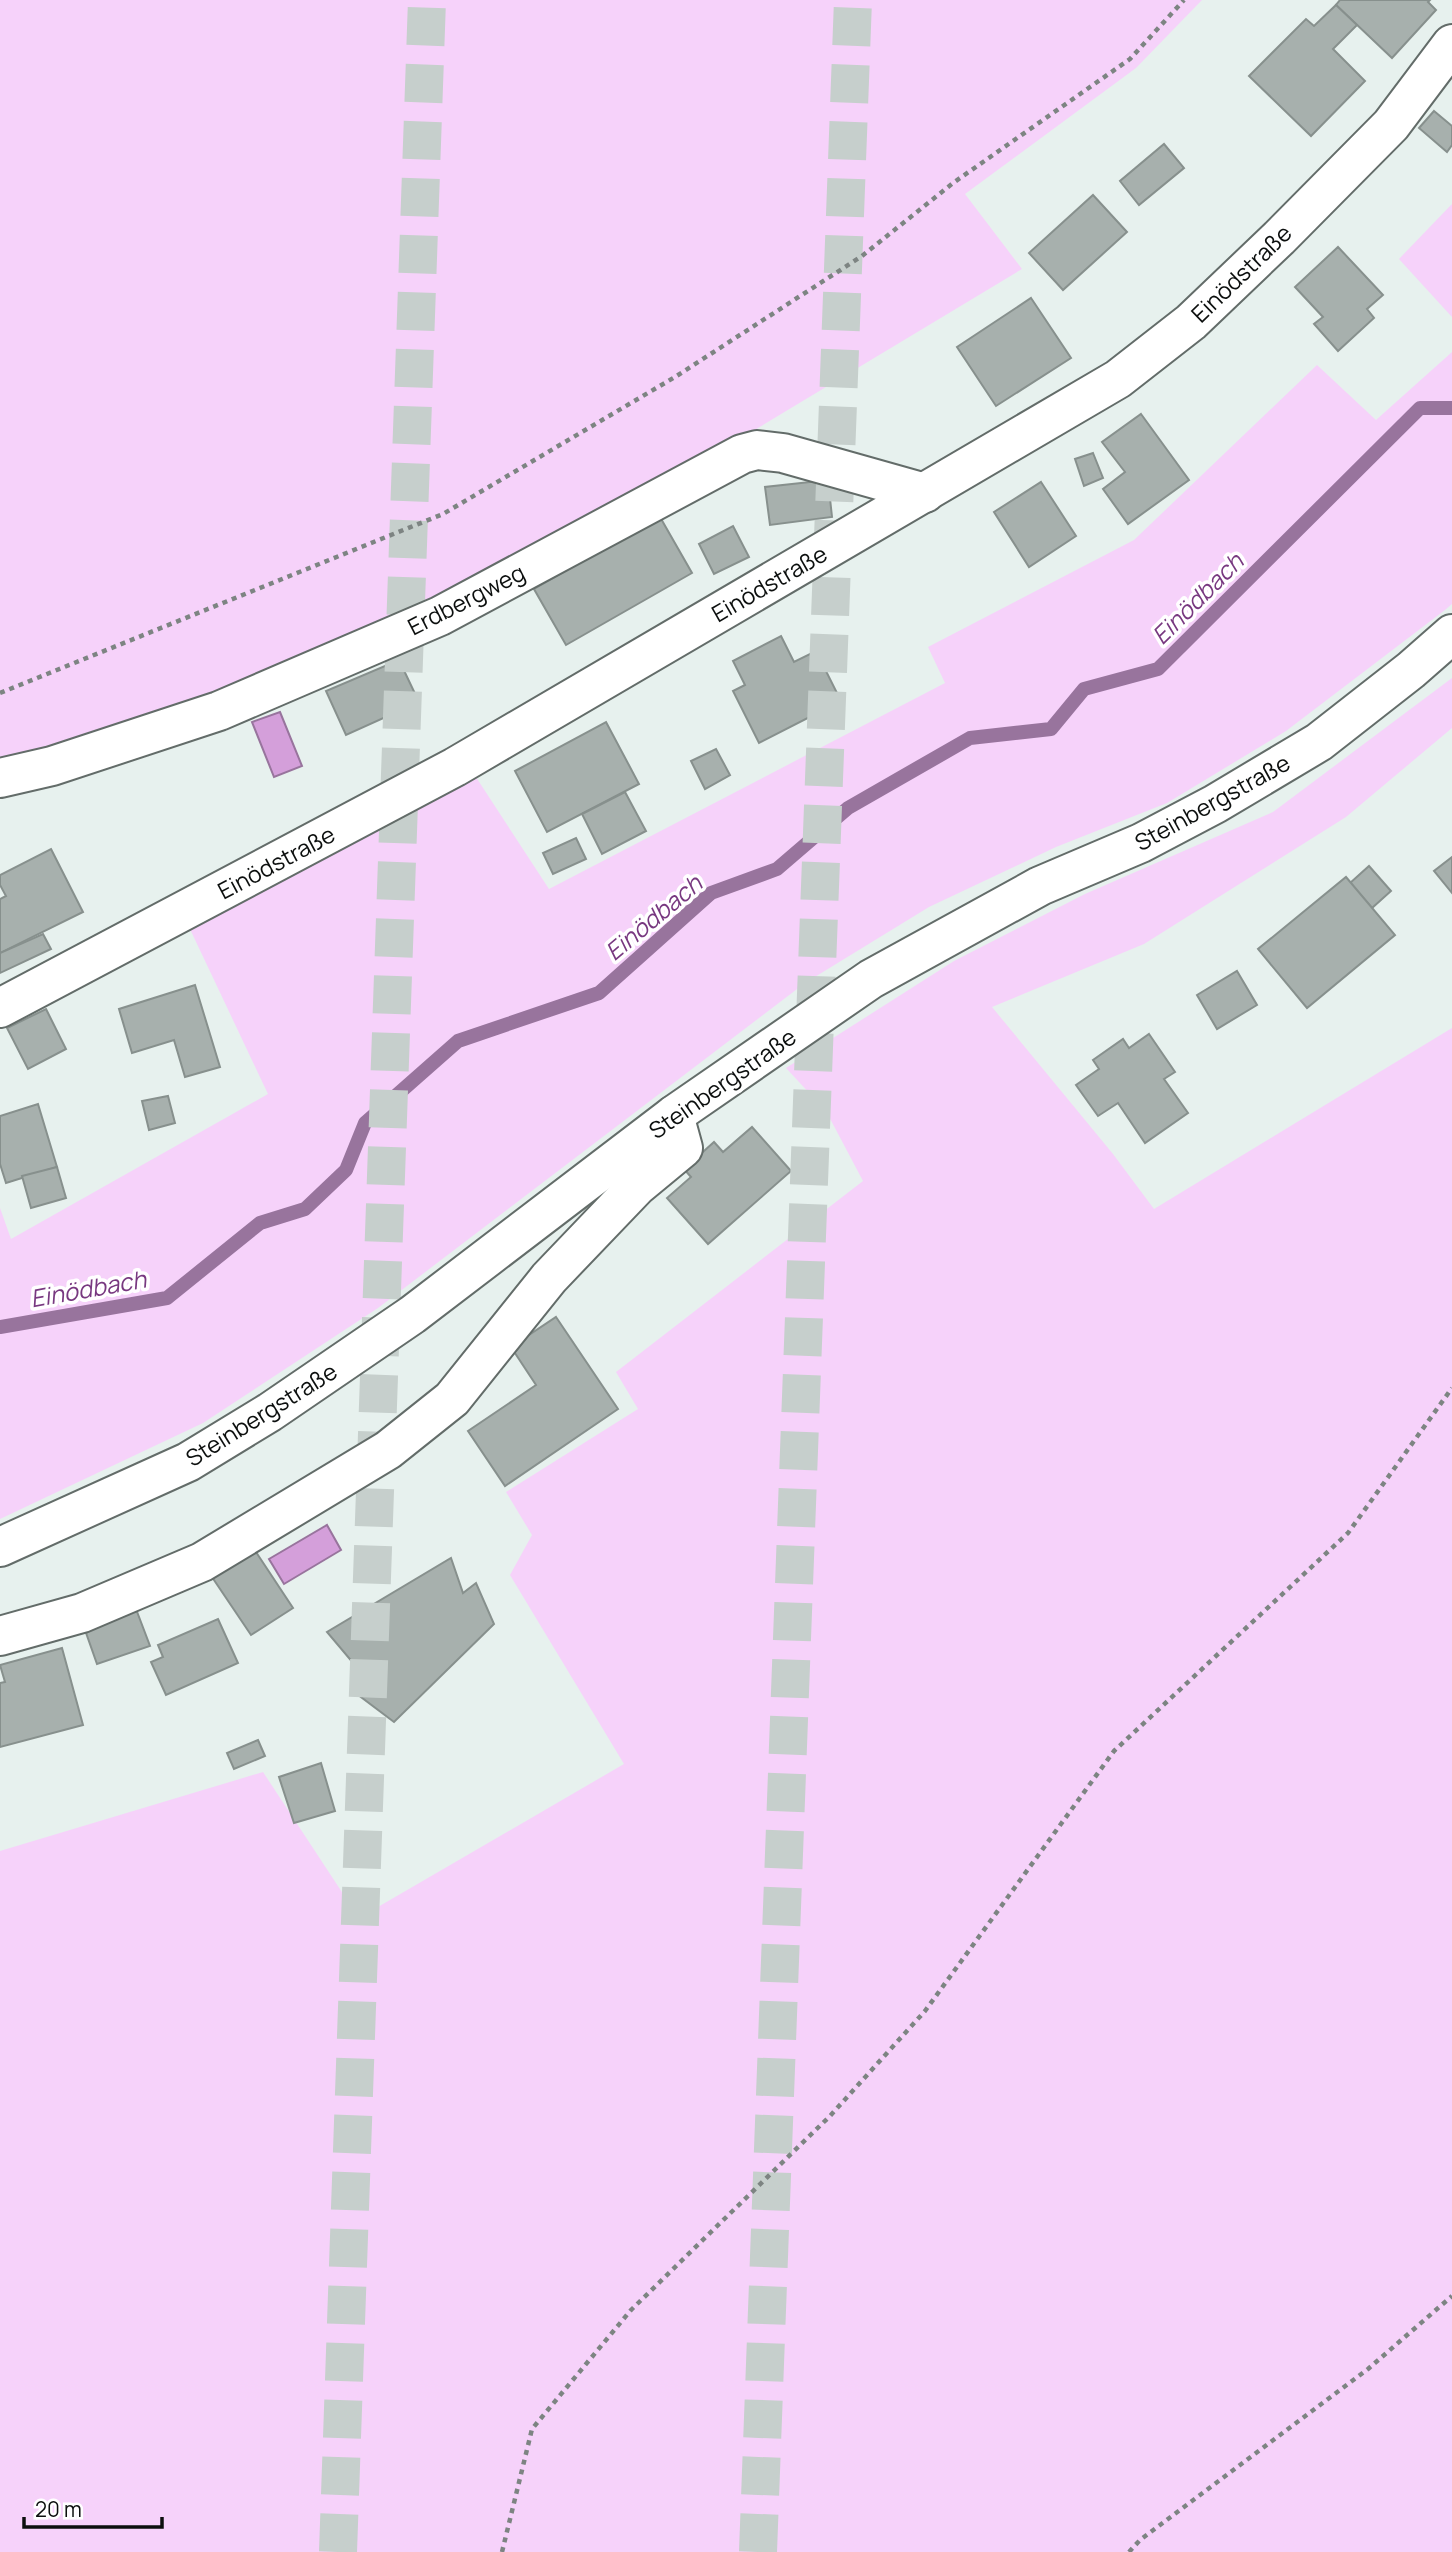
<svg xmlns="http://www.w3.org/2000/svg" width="1452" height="2552" font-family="Manrope,sans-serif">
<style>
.green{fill:#f6d2fa}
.water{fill:#d49fda;stroke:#98749d;stroke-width:2}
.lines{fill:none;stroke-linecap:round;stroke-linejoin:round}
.stream{stroke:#98749d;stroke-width:14}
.building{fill:#a7b0ad;stroke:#87908d;stroke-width:2}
.highway-tunnel{stroke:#c6cfcc;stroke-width:38;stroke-dasharray:38 19;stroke-linecap:butt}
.minor-casing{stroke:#636c69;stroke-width:42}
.major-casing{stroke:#636c69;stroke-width:42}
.path{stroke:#7d8482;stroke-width:4.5;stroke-dasharray:5 5;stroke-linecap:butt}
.minor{stroke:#fff;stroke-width:38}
.major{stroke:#fff;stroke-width:38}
.labels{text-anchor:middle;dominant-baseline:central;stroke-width:7;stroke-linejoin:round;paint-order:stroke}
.street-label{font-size:23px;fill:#0c0f0e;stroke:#fff}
.water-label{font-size:24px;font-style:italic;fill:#783880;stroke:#fff}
</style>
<rect width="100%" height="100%" fill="#e7f1ee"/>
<g class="green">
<polygon points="0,0 1202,0 1136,68 965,194 1022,269 758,428 433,605 216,698 0,765"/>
<polygon points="1452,204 1452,317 1399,259"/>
<polygon points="1452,352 1452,604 1445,610 1286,731 1167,803 1056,847 929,907 805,983 378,1308 203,1423 0,1519 0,1208 11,1239 268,1094 189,927 472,771 549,889 945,683 928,647 1134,540 1317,365 1376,420"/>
<polygon points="1452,678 1452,728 1346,817 1144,944 992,1007 1113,1154 1154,1209 1452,1028 1452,2552 0,2552 0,1851 263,1772 359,1918 624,1764 510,1575 532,1535 506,1492 638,1409 616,1372 863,1181 826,1111 786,1068 954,961 1085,894 1273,812"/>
</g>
<g class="water">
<polygon points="280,712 302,766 274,777 252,722"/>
<polygon points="327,1525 341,1550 284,1584 269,1559"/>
</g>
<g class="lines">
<polyline class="stream" points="0,1327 167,1298 260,1223 305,1209 346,1170 365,1123 458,1041 599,993 711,893 777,869 848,808 970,738 1051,729 1084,689 1158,669 1420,408 1452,408"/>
</g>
<g class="building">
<polygon points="1340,0 1430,0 1428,2 1436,10 1392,58 1336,5"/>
<polygon points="1336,5 1357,25 1333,49 1365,81 1311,136 1249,76 1306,19 1314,26"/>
<polygon points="1434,111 1452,126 1452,145 1447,152 1419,128"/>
<polygon points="1164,144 1184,168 1139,205 1120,181"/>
<polygon points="1093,195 1127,232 1063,290 1029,253"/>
<polygon points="1338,247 1383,295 1367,309 1374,318 1338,351 1314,324 1323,317 1295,287"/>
<polygon points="1031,298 1071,358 996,406 957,347"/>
<polygon points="1141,414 1189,480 1128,524 1103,489 1125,472 1102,442"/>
<polygon points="1093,453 1103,478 1084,486 1075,459"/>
<polygon points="828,480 832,517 770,525 765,487"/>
<polygon points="1041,482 1076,536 1029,567 994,512"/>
<polygon points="660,517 692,573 566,645 534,589"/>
<polygon points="733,526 749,557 714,574 699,544"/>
<polygon points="781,636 794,662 816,651 841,701 759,743 733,691 745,685 733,661"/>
<polygon points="399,660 419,702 346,735 326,691"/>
<polygon points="606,722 639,784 547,832 515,771"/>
<polygon points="716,749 730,775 705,789 691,761"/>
<polygon points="625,792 646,831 602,854 582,814"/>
<polygon points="576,838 586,859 553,874 543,853"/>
<polygon points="51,849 83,912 0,953 0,899 6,896 0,885 0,875"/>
<polygon points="1452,857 1452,893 1434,871"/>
<polygon points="1369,866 1391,891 1372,908 1350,883"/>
<polygon points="1346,877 1395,935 1307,1008 1258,949"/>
<polygon points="43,934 51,949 0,973 0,953"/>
<polygon points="1237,971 1257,1005 1217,1029 1197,995"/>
<polygon points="195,985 220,1067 185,1077 174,1040 132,1053 119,1009"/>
<polygon points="46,1009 66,1049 28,1069 7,1028"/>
<polygon points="1149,1034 1175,1072 1164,1079 1188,1113 1145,1143 1118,1103 1098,1116 1076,1085 1099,1069 1093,1060 1123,1039 1129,1048"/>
<polygon points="168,1096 175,1123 149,1130 142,1101"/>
<polygon points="38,1104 57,1167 6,1183 0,1164 0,1116"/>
<polygon points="752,1127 791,1171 708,1244 667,1198 691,1177 684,1169 714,1142 723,1152"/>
<polygon points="57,1167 66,1198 31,1208 22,1176"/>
<polygon points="556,1317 618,1409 505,1486 468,1431 536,1385 511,1347"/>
<polygon points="254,1549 293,1608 251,1635 212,1577"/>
<polygon points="451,1558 463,1593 476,1583 494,1624 394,1722 353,1691 365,1677 327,1632"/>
<polygon points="136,1609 150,1646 97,1664 84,1627"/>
<polygon points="218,1619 238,1663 166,1695 151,1662 163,1657 158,1645"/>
<polygon points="62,1648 83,1725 0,1747 0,1683 5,1682 0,1665"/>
<polygon points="258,1740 265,1756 234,1769 227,1753"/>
<polygon points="321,1763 335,1811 294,1823 279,1777"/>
</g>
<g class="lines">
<g class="highway-tunnel">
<polyline points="338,2552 427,0"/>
<polyline points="758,2552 853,0"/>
</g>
<defs>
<g id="minor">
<polyline points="0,778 52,766 219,711 440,616 742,454 757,450 783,453 925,493"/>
<polyline points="0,1008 455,767 1118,379 1191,322 1279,238 1391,125 1452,44"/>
<polyline points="0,1636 82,1613 202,1562 388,1450 452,1399 549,1278 637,1186 683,1148 674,1115"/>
</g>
<polyline id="major" points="0,1547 188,1462 270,1412 412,1315 674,1115 871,979 1040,886 1141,843 1215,804 1319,742 1411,670 1452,634"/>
</defs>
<use href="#minor" class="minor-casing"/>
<use href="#major" class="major-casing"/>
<g class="path">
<polyline points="0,693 443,514 675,377 862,256 953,183 1130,59 1184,0"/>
<polyline points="502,2552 532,2429 631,2310 830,2116 925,2011 1114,1751 1348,1533 1452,1388"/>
<polyline points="1129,2552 1140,2540 1368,2369 1452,2296"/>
</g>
<use href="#minor" class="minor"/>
<use href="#major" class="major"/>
</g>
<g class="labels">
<g class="street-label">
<text transform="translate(1241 273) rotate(-44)">Einödstraße</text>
<text transform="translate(769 583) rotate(-30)">Einödstraße</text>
<text transform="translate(466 599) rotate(-27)">Erdbergweg</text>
<text transform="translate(1212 802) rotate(-29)">Steinbergstraße</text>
<text transform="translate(276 862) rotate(-28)">Einödstraße</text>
<text transform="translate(722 1083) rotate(-35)">Steinbergstraße</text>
<text transform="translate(261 1414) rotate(-32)">Steinbergstraße</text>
</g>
<g class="water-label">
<text transform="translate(1197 598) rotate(-45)">Einödbach</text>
<text transform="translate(653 917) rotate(-40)">Einödbach</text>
<text transform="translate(88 1288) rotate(-10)">Einödbach</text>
</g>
</g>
<path d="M24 2517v10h138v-10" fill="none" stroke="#0c0f0e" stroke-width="3.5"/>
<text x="35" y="2517" font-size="21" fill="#0c0f0e" stroke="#ffffff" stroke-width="5" paint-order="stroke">20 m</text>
</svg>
